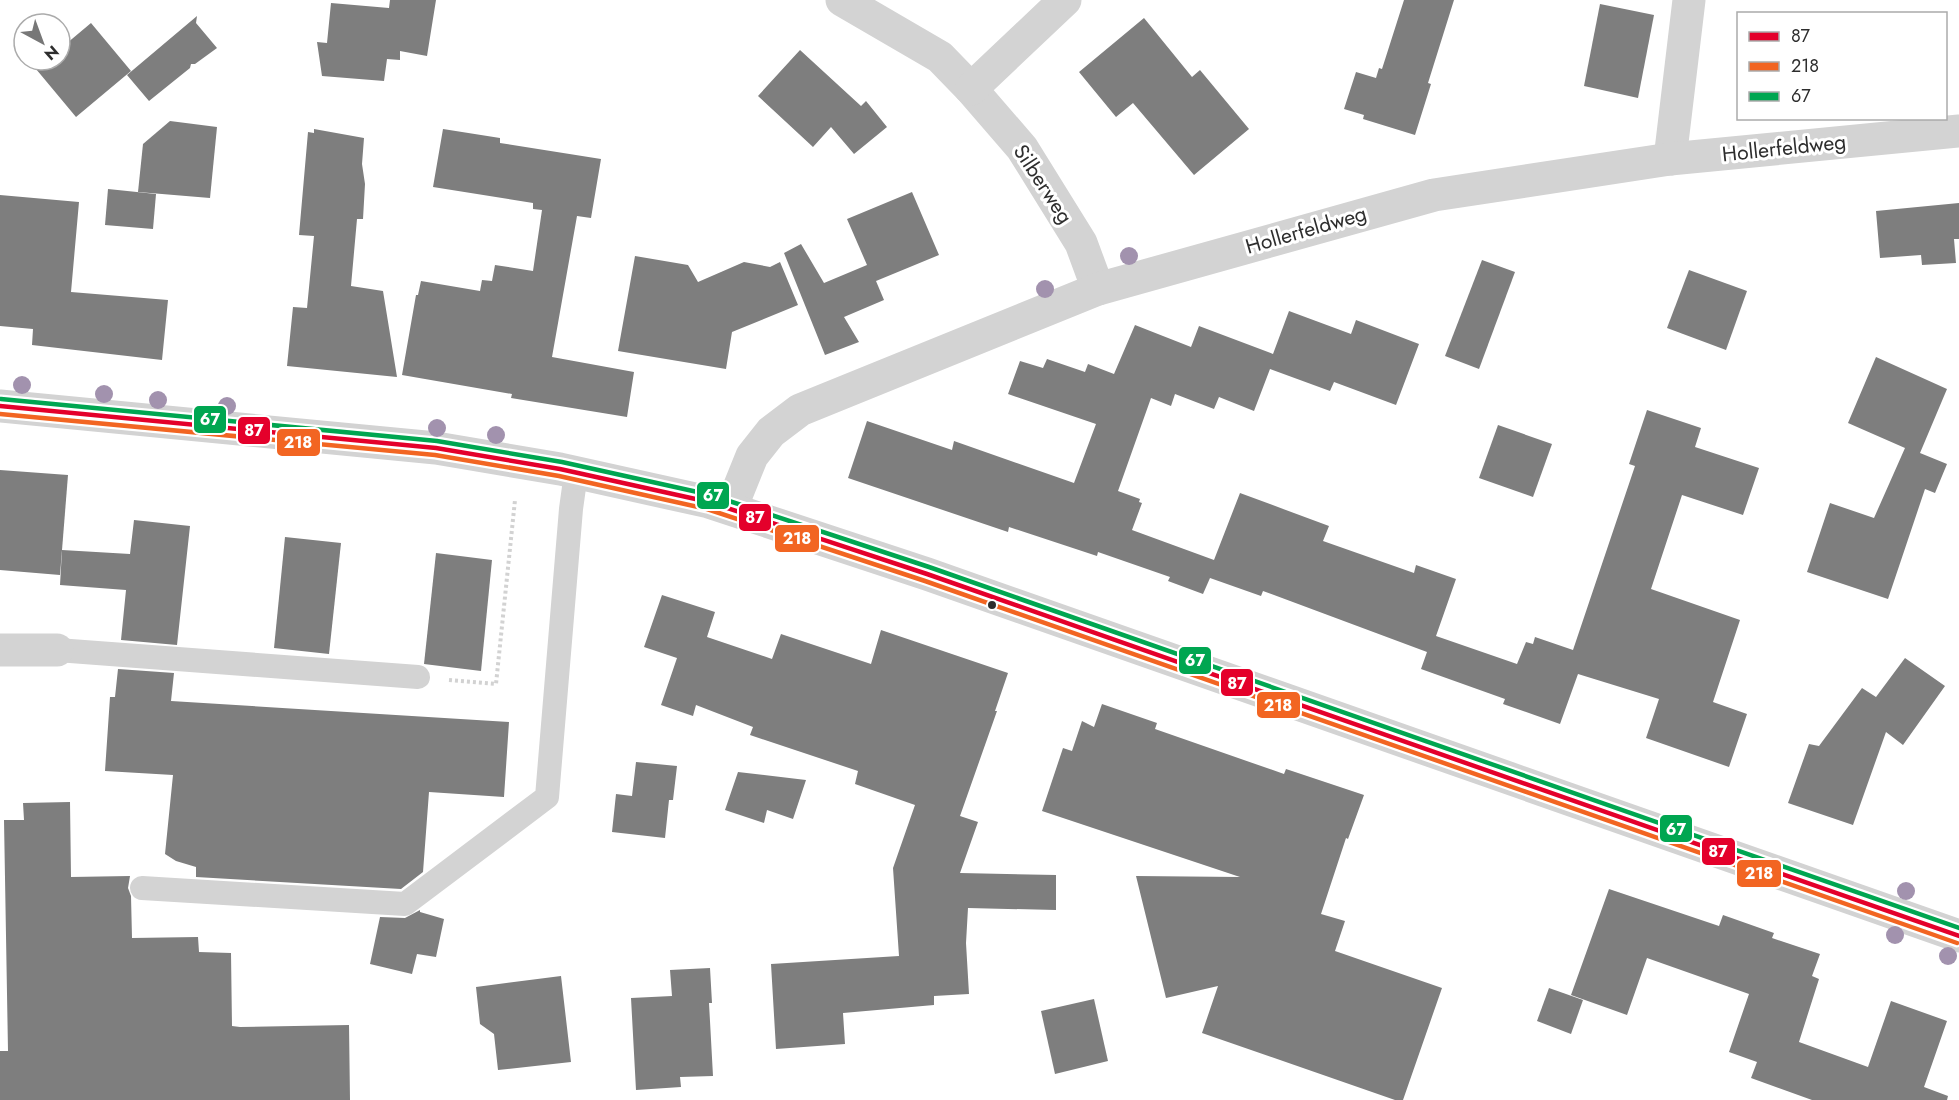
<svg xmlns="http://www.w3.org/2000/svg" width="1959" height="1100" font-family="Jost,sans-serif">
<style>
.building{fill:#7e7e7e}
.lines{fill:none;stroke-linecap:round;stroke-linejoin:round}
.path{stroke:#d2d2d2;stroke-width:4;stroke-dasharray:3 3;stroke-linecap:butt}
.service{stroke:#d3d3d3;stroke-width:24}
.minor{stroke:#d3d3d3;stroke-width:33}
.tertiary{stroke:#d3d3d3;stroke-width:33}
.bus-1-casing{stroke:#fff;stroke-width:9}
.bus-2-casing{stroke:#fff;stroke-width:9}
.bus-3-casing{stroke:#fff;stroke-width:9}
.bus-1{stroke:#e4002b;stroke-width:4.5}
.bus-2{stroke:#f26522;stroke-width:4.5}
.bus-3{stroke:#00a651;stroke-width:4.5}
.tree{fill:#a292ae}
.bus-dot{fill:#2e2e2e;stroke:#fff;stroke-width:2}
.labels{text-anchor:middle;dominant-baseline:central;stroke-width:6;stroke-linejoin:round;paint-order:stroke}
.street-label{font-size:21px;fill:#2e2e2e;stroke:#fff}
.line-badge{stroke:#fff;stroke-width:2}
.badge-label{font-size:16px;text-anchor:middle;font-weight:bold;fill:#fff}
</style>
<rect width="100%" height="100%" fill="#fff"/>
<g class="building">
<polygon points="390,0 436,0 427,56 400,51 400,60 387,59 384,81 322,76 317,42 327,43 331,3 389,8"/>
<polygon points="1404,0 1454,0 1428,83 1431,84 1415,135 1363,119 1364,115 1344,109 1356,72 1376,78 1379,68 1382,69"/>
<polygon points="1600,4 1654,15 1638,98 1584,86"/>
<polygon points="197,16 196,23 217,48 195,64 191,64 190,68 149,101 127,75"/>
<polygon points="1144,18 1192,77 1200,70 1249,129 1194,175 1133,103 1116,117 1079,72"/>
<polygon points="91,23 131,71 76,117 36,69 47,60 60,60 60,49"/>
<polygon points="800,50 861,106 866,101 887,127 854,154 831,127 813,147 758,96"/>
<polygon points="170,121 217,127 210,198 138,192 143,144"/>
<polygon points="314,129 364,138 362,164 365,184 363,219 357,219 351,286 383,291 397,377 287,366 293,307 307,308 314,236 299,235 308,132 314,133"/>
<polygon points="443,129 500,138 500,143 601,159 591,218 577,216 552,357 634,372 627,417 511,398 512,394 402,375 416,295 418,295 421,281 480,291 482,280 492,281 495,265 533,271 542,210 533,209 533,203 433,187"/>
<polygon points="108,189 156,194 153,229 105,225"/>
<polygon points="912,192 939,255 876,281 884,300 844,317 859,342 825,355 784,253 801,244 824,283 867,265 847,219"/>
<polygon points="0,195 79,202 71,292 168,300 162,360 32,345 33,329 0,326"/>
<polygon points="1959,203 1959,239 1954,239 1956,263 1922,265 1921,255 1880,258 1876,211"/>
<polygon points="635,256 688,265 698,282 744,262 770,267 780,262 798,305 732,332 726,369 618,351"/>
<polygon points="1482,260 1515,272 1479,369 1445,356"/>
<polygon points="1689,270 1747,291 1726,350 1667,328"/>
<polygon points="1289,311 1351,334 1356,320 1419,344 1396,405 1334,382 1330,391 1270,369 1254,411 1219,397 1214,409 1175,394 1171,406 1151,398 1118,491 1140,499 1139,502 1142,503 1132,530 1214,560 1240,493 1329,526 1323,541 1414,573 1416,565 1456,579 1436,636 1517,664 1526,642 1533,644 1535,637 1573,650 1635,466 1629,464 1647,410 1701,428 1695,447 1759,468 1743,515 1682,495 1651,589 1740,620 1713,702 1747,714 1729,767 1646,738 1659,699 1578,674 1560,724 1503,704 1505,699 1421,669 1427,652 1263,591 1261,596 1210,578 1203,594 1168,581 1170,577 1098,552 1097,556 1009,527 1008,532 848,478 867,421 952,450 954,441 1074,483 1096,424 1008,394 1020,361 1043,368 1047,359 1085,372 1088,364 1114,374 1135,325 1191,347 1199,326 1273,354"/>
<polygon points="1876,357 1947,389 1920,453 1947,464 1935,493 1925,489 1888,599 1807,572 1830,503 1874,518 1905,448 1848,423"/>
<polygon points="1498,425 1552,444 1533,497 1479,478"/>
<polygon points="0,470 68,475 60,575 0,570"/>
<polygon points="134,520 190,526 177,645 121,640 126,590 60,585 62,550 130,554"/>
<polygon points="285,537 341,543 329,654 274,648"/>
<polygon points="436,553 492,560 481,671 424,664"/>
<polygon points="662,595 715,612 707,637 772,659 781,634 871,664 881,630 1008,673 995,711 997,711 960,816 978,822 960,873 1056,875 1056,910 968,908 966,943 969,994 934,996 934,1005 843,1013 845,1044 776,1049 771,964 899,956 893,868 915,805 855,784 858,771 750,735 753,727 696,705 693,716 661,705 677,658 644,647"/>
<polygon points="1905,658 1945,686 1903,745 1886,732 1853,825 1788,803 1809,744 1819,746 1862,688 1876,697"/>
<polygon points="118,669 174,673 171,701 509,722 504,797 429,792 423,872 401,889 196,877 196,867 176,861 165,854 173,775 105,771 110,697 115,697"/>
<polygon points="1102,704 1157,723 1155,729 1284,774 1286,769 1364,795 1348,839 1346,838 1321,914 1345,921 1335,951 1442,988 1403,1100 1395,1100 1202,1033 1218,986 1166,998 1136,876 1240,877 1042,811 1063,748 1072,751 1082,721 1094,727"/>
<polygon points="636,762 677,766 673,800 669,800 665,838 612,832 616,794 632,796"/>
<polygon points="738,772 806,780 793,819 767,810 764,823 725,810"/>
<polygon points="70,802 71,877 130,876 128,888 131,896 132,938 198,937 199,952 231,953 232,1026 240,1027 349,1025 350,1100 0,1100 0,1051 8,1051 4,820 24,820 23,803"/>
<polygon points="1609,889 1719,926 1723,915 1774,933 1772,938 1820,954 1812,976 1819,979 1799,1042 1868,1067 1891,1001 1947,1021 1924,1087 1948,1096 1947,1100 1812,1100 1751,1078 1757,1062 1729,1052 1749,994 1647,958 1627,1015 1571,995"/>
<polygon points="420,910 420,912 444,919 436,957 417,954 412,974 370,964 380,917 405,918"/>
<polygon points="710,968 712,1003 709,1003 713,1076 680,1077 681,1087 636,1090 631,998 672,996 670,970"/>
<polygon points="561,976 571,1062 498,1070 494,1034 480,1024 476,987"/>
<polygon points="1549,988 1583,1000 1571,1034 1537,1021"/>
<polygon points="1094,999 1108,1061 1055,1074 1041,1011"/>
</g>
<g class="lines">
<polyline class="path" points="449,680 496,684 515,500"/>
<g class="service">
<polyline points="57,650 418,677"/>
<polyline points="142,888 405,904 547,797 571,509 576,473"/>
</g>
<g class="minor">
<polyline points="842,0 940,57 971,89 1022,148 1081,243 1098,289"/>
<polyline points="971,89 1065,0"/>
<polyline points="1670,159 1689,0"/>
<polyline points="731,508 752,456 771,432 800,410 1098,289 1434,195 1670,159 1959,131"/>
<polyline points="0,650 57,650"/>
</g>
<polyline class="tertiary" points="0,406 436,448 560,469 709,502 927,574 1959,936"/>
<defs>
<polyline id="bus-1" points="0,406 436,448 560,469 709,502 927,574 1959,936"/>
<polyline id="bus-2" points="0,414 435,455 559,476 707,509 925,581 1957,943"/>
<polyline id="bus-3" points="1,399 437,441 562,462 711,495 929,567 1959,928"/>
</defs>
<use href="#bus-1" class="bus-1-casing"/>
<use href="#bus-2" class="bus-2-casing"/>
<use href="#bus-3" class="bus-3-casing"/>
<use href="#bus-1" class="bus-1"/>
<use href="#bus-2" class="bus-2"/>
<use href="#bus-3" class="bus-3"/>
</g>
<g class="tree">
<circle cx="1129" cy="256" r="9"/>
<circle cx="1045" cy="289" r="9"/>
<circle cx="22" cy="385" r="9"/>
<circle cx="104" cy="394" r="9"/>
<circle cx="158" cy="400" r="9"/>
<circle cx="227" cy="406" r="9"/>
<circle cx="437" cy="428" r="9"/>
<circle cx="496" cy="435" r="9"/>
<circle cx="1906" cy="891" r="9"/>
<circle cx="1895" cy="935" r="9"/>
<circle cx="1948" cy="956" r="9"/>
</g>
<circle class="bus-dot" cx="992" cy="605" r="5"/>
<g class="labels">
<g class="street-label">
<text transform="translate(1784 148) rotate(-6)">Hollerfeldweg</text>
<text transform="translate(1043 184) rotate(57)">Silberweg</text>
<text transform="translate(1306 230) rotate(-16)">Hollerfeldweg</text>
</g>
</g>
<g class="line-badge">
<rect x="193" y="405" width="34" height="29" rx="6" fill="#00a651"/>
<rect x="237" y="416" width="34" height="29" rx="6" fill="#e4002b"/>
<rect x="276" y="428" width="45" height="29" rx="6" fill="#f26522"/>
<rect x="696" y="481" width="34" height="29" rx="6" fill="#00a651"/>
<rect x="738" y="503" width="34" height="29" rx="6" fill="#e4002b"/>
<rect x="774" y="524" width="46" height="29" rx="6" fill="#f26522"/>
<rect x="1178" y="646" width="34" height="29" rx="6" fill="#00a651"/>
<rect x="1220" y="668" width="34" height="29" rx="6" fill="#e4002b"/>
<rect x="1256" y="691" width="45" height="28" rx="6" fill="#f26522"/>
<rect x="1659" y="814" width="34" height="29" rx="6" fill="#00a651"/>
<rect x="1701" y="837" width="35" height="29" rx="6" fill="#e4002b"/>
<rect x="1736" y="859" width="46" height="29" rx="6" fill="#f26522"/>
</g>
<g class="badge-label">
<text x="210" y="425">67</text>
<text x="254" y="436">87</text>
<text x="298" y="448">218</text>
<text x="713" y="501">67</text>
<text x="755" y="523">87</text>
<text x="797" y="544">218</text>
<text x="1195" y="666">67</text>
<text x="1237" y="689">87</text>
<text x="1278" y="711">218</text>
<text x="1676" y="835">67</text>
<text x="1718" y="857">87</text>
<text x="1759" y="879">218</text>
</g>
<rect x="1737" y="12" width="210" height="108" fill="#ffffff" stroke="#ababab" stroke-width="1.5"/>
<rect x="1749" y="32" width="30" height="9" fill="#e4002b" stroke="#ababab" stroke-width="1.5"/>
<text x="1791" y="42" font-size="18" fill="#2e2e2e">87</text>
<rect x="1749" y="62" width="30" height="9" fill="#f26522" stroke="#ababab" stroke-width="1.5"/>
<text x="1791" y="72" font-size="18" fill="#2e2e2e">218</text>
<rect x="1749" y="92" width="30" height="9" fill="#00a651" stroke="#ababab" stroke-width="1.5"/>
<text x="1791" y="102" font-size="18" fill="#2e2e2e">67</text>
<g transform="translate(42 42) rotate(139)"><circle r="28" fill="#ffffff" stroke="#ababab" stroke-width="1.5"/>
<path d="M0-4.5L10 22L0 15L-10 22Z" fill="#777777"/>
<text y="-9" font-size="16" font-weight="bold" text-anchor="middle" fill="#2e2e2e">N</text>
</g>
</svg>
